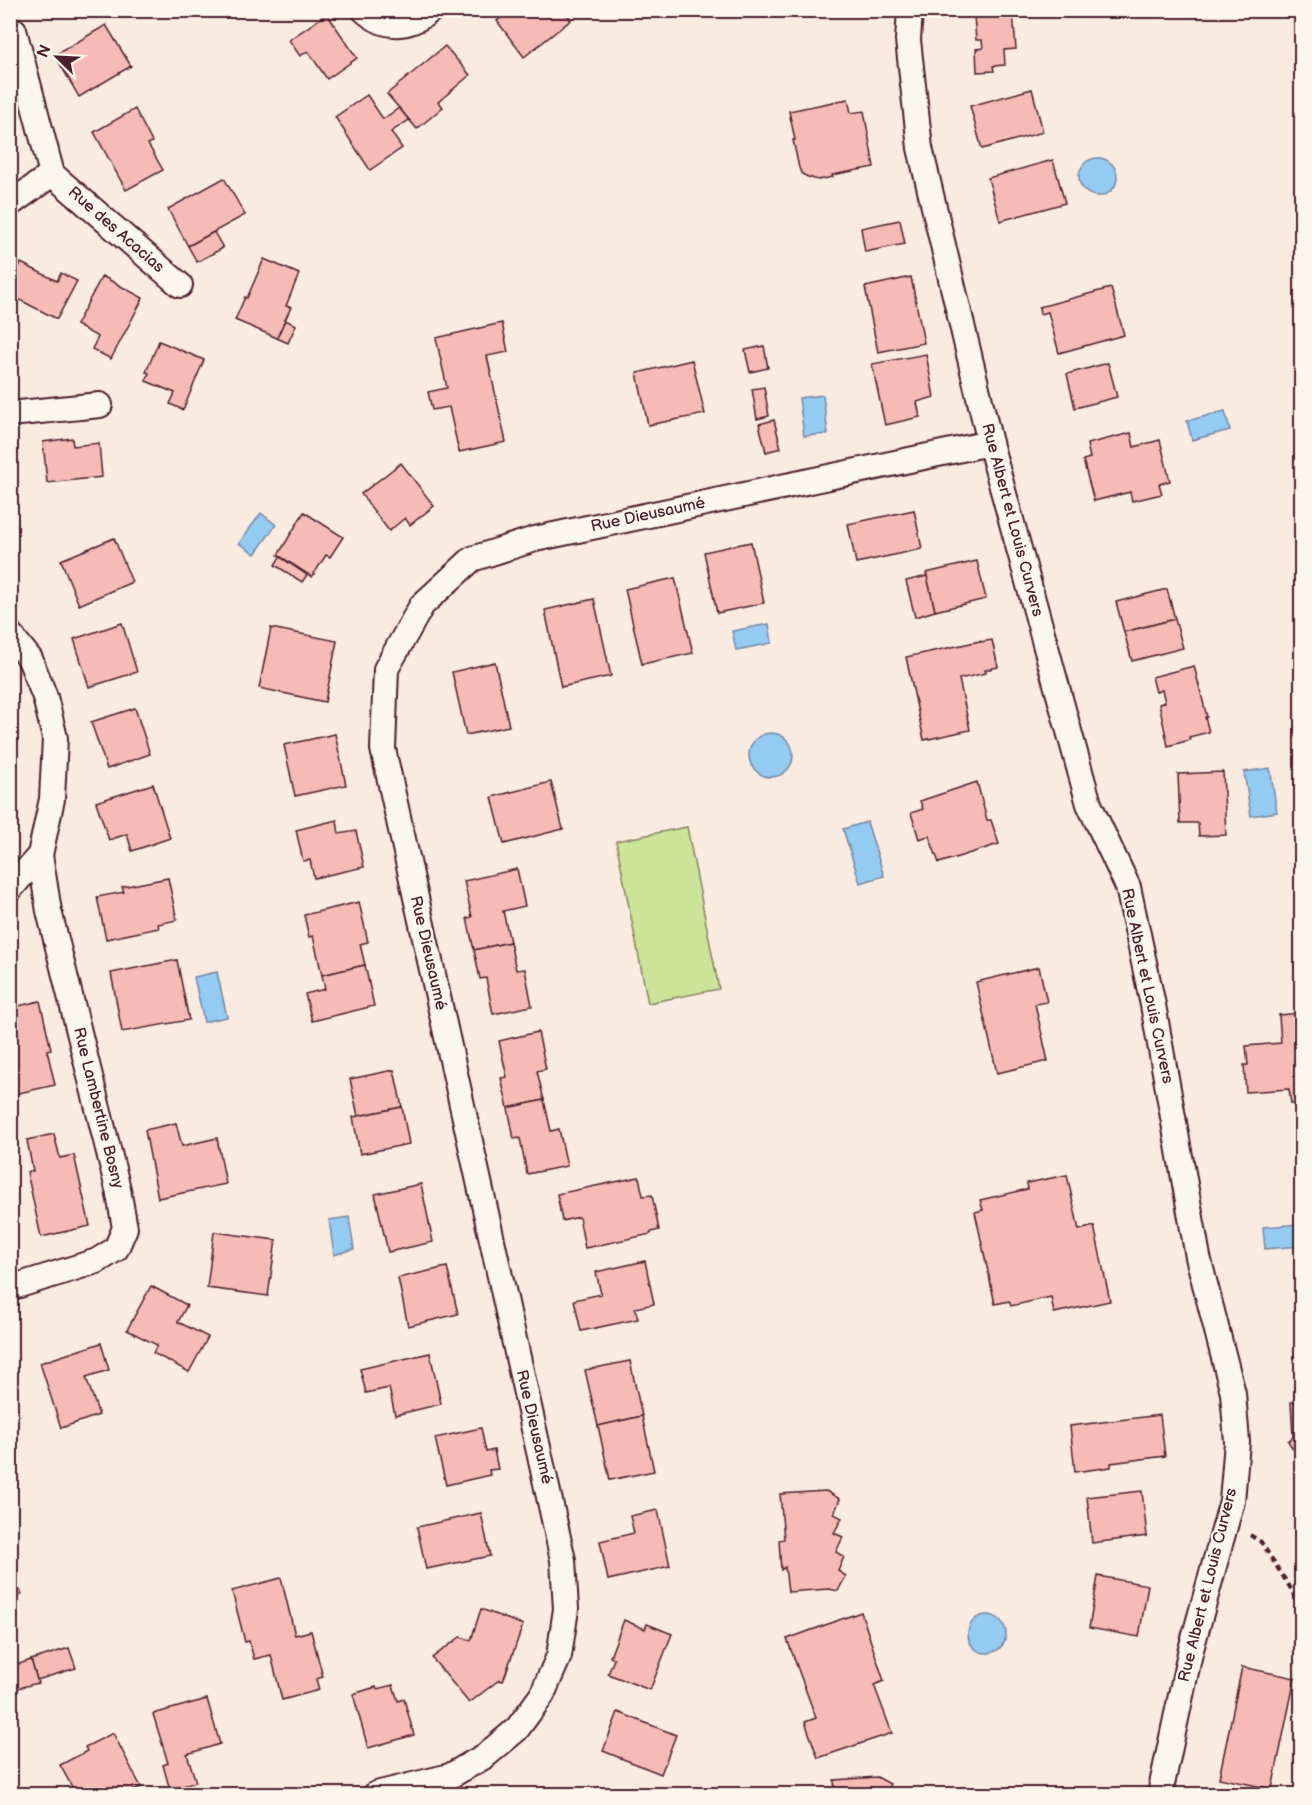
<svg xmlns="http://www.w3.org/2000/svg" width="1312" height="1805" font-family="'Balsamiq Sans',sans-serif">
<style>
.green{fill:#cbe49a;stroke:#8a8262;stroke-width:1.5}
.water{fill:#93cbf2;stroke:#7686a2;stroke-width:1.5}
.building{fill:#f7bbb7;stroke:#4a1f2b;stroke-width:1.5}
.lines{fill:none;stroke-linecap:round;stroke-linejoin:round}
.minor-casing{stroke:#4a1f2b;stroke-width:28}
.path{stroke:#4a1f2b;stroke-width:4;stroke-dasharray:6 4.5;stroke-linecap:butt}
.minor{stroke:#fbf7ec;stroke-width:24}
.labels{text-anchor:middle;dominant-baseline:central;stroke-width:4.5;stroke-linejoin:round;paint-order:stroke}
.street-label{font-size:16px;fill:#4a1f2b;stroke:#fbf7ec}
</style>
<rect width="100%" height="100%" fill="#faebe1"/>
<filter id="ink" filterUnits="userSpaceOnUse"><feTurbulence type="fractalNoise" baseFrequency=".0167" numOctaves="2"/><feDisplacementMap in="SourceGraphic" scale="12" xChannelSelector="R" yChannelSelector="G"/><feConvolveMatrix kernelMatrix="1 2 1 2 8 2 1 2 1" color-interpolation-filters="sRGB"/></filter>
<g filter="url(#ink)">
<polygon class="green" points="687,827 719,989 648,1003 616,841"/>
<g class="water">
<circle cx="1098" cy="177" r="19"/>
<polygon points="823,395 828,434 804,436 799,398"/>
<polygon points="1225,411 1230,430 1192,440 1187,421"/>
<polygon points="261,513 276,525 255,554 239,543"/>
<polygon points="769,624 772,643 736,650 732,631"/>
<circle cx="771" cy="755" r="22"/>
<polygon points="1270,768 1277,812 1251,816 1244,772"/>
<polygon points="867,822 884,876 860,883 843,829"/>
<polygon points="217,972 227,1017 204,1022 194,977"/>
<polygon points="349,1217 354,1249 334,1255 329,1220"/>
<polygon points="1301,1224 1301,1246 1265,1249 1263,1227"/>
<circle cx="987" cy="1634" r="19"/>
</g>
<g class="building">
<polygon points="511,10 564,10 571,20 524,57 497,21"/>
<polygon points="1013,13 1016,49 1004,50 1005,65 993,66 994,71 977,72 976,49 983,48 982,40 976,40 974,16"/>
<polygon points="327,14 357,58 327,79 308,51 300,56 289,40"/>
<polygon points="106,25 131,66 79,97 55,55"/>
<polygon points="445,46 470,75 438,102 443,107 417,129 387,94"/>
<polygon points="1032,89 1043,132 982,149 970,106"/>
<polygon points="367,95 383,119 399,108 409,120 391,132 402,148 370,170 335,117"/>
<polygon points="848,99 851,113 864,111 874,167 832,175 833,177 818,180 808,177 802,174 799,168 793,140 795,140 789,111"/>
<polygon points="135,109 152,142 148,144 163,170 126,190 94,132"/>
<polygon points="1053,160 1065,203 1000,221 988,178"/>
<polygon points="224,178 245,215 188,246 168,209"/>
<polygon points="900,220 905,244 865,252 861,228"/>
<polygon points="214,232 223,248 197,262 188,246"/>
<polygon points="264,259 299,274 286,306 291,307 277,338 235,320 245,297 247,298"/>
<polygon points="21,263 57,281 61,273 77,281 57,319 10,295 10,285"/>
<polygon points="102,276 143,298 111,359 92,349 98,337 76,325"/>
<polygon points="911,277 924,343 878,352 865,287"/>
<polygon points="1111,288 1124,335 1059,353 1048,312 1040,314 1039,307"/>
<polygon points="285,320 296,325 288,343 277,338"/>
<polygon points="502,323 508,352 487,356 506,442 459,452 449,407 432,410 428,392 447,388 436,338"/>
<polygon points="159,341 204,360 183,410 170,404 175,393 146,381 149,373 146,372"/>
<polygon points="764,346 768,368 750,372 745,350"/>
<polygon points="926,354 934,397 917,402 920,417 885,425 872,364"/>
<polygon points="692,360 705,414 648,425 637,373"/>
<polygon points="1108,363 1117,397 1075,408 1067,374"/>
<polygon points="764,387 769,416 757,419 752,389"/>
<polygon points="774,420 781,448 766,452 759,424"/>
<polygon points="1131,433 1134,447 1160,440 1170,481 1159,484 1162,494 1132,501 1130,492 1094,501 1083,460 1090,458 1087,444"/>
<polygon points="72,438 73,446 99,443 102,477 47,483 43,442"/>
<polygon points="401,463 434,506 410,525 405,518 389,531 361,494"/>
<polygon points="914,510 922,549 856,563 848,524"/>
<polygon points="304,512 343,537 330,557 326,555 312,577 278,555"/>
<polygon points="114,538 132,582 79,605 61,560"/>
<polygon points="751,542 764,603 717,613 704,552"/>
<polygon points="280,557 307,575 302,582 275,565"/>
<polygon points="977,561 986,599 935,611 926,573"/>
<polygon points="927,576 935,611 915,617 906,581"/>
<polygon points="675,578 693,653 642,664 625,589"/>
<polygon points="1167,589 1175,619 1124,632 1116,602"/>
<polygon points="594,599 611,676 561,687 545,610"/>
<polygon points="1175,619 1183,648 1132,661 1124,632"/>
<polygon points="122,623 137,672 89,687 74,639"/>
<polygon points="271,628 337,641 325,702 259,688"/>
<polygon points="992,640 998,667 985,670 986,673 959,679 970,730 924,740 906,657 980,641 980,642"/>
<polygon points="495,662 509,726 466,735 452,672"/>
<polygon points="1194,666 1207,717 1205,717 1209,732 1189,737 1190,740 1168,746 1159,704 1165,702 1162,690 1156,692 1152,677"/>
<polygon points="135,708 150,754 107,769 91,722"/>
<polygon points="335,734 346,785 295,796 284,745"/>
<polygon points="10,743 14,743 16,794 10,794"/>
<polygon points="1223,772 1226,835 1199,836 1198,823 1180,823 1178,774"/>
<polygon points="551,782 563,829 504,844 492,797"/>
<polygon points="977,782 987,820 991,820 999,844 939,863 929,836 919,839 911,813 923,809 920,801"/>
<polygon points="153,784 170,838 132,851 127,834 109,840 96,802"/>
<polygon points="337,820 339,834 356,831 364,867 314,878 310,860 303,861 296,830"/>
<polygon points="517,869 525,906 503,911 510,942 474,950 467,918 472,917 464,881"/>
<polygon points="168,878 177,920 158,924 159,928 106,939 97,897 124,892 122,887"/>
<polygon points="359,902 368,942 360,944 365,965 322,975 313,936 309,937 304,915"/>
<polygon points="510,942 516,970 525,969 532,1006 493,1014 486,978 480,979 474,950"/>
<polygon points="177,960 189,1020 122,1032 111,973"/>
<polygon points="365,965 374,1006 312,1021 305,994 325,989 322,975"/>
<polygon points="1039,967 1047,1002 1035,1004 1048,1061 997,1073 976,982"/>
<polygon points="40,1001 51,1049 47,1050 55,1085 10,1095 10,1008"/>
<polygon points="1302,1013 1302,1103 1291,1104 1289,1089 1246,1092 1244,1065 1248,1065 1246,1046 1281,1043 1279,1015"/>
<polygon points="538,1032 546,1069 537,1071 544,1100 508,1108 501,1078 507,1077 499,1041"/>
<polygon points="394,1070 402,1107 358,1116 350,1079"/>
<polygon points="544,1100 551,1131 559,1129 567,1166 527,1174 520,1138 514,1139 508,1108"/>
<polygon points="402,1107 409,1144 360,1154 353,1117"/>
<polygon points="176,1123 182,1146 217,1138 226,1184 158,1198 145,1130"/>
<polygon points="54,1134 60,1158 74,1155 90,1226 41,1237 27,1172 33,1171 27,1140"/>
<polygon points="1067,1175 1079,1230 1094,1226 1110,1301 1054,1313 1051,1297 1011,1306 1009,1301 995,1304 975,1212 983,1210 980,1200 1028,1189 1027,1183"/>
<polygon points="639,1177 643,1196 652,1195 659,1230 651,1232 651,1234 585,1248 579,1217 562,1221 557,1194"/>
<polygon points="421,1184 433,1242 388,1252 375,1194"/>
<polygon points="214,1232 276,1240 268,1296 207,1288"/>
<polygon points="645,1261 654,1304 635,1308 638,1319 581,1331 574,1300 601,1294 596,1272"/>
<polygon points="447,1267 458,1314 408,1326 398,1278"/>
<polygon points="151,1286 187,1305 178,1322 208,1337 189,1372 153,1353 157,1345 127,1330"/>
<polygon points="101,1343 109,1370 86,1377 99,1415 61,1428 40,1363"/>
<polygon points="430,1353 441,1404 395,1415 389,1388 366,1393 360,1369"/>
<polygon points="630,1361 642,1416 598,1426 585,1370"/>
<polygon points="1291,1402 1302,1402 1302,1463 1288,1441 1293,1437"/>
<polygon points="1160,1415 1165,1456 1111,1463 1111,1467 1075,1472 1070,1426"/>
<polygon points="642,1416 654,1471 610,1480 598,1426"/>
<polygon points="481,1428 486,1452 494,1450 498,1469 489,1470 490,1475 446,1485 435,1438"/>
<polygon points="826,1491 840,1499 834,1514 842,1518 834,1533 843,1537 836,1552 844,1557 838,1571 846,1576 838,1591 829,1589 788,1592 785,1567 781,1570 779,1540 784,1539 780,1494"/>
<polygon points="1142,1491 1147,1536 1092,1543 1087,1497"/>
<polygon points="658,1510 670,1566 608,1580 600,1541 634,1533 630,1516"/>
<polygon points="481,1513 490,1556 426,1569 417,1527"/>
<polygon points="10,1575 22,1594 10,1601"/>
<polygon points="1098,1576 1148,1585 1139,1637 1089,1628"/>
<polygon points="281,1578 295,1635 311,1631 323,1677 316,1679 319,1690 282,1700 271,1655 254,1659 249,1641 245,1642 232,1591"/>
<polygon points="481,1609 523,1625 503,1681 499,1680 469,1703 432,1658 460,1637 471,1640"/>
<polygon points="861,1612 884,1681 874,1685 892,1733 818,1758 805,1722 816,1718 787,1639"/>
<polygon points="624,1620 645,1629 647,1624 672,1634 650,1690 608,1674 614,1659 610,1657"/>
<polygon points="69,1648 76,1668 37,1680 31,1660"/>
<polygon points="31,1660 38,1683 10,1690 10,1667"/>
<polygon points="1242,1667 1295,1678 1272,1789 1219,1778"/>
<polygon points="393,1685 398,1701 404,1699 414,1735 368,1748 353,1694 376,1687 377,1689"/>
<polygon points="207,1699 220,1744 187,1754 196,1782 170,1790 163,1765 168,1763 153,1714"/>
<polygon points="618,1712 676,1735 661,1774 603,1751"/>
<polygon points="113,1733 141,1787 126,1794 76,1794 60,1765 87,1751 85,1747"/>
<polygon points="877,1777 890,1784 885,1794 835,1794 834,1780"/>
</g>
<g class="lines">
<defs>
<g id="minor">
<path d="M364,10C386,30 409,28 431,10"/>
<polyline points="910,10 908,40 920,148 990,443 1089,804 1128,887 1153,1005 1198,1257 1233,1393 1237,1442 1232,1501 1190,1653 1160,1794"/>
<polyline points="14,30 52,174 180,285"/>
<polyline points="10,204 52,174"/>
<polyline points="10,414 100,405"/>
<polyline points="10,634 30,659 45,697 55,738 52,799 40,855 49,911 118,1189 125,1228 116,1249 97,1261 10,1288"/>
<polyline points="10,889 40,855"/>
<polyline points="376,1794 450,1776 485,1756 517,1729 542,1695 559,1656 566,1609 563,1560 383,749 386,669 422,605 472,559 535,539 990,443"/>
</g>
</defs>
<use href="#minor" class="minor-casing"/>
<polyline class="path" points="1250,1535 1261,1542 1302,1606"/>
<use href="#minor" class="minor"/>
</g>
</g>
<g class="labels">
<g class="street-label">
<text transform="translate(116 230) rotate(41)">Rue des Acacias</text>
<text transform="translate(648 515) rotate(-12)">Rue Dieusaumé</text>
<text transform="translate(1012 520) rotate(75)">Rue Albert et Louis Curvers</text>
<text transform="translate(428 953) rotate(77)">Rue Dieusaumé</text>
<text transform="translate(1147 986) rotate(78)">Rue Albert et Louis Curvers</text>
<text transform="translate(98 1108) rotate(76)">Rue Lambertine Bosny</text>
<text transform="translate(534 1427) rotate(77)">Rue Dieusaumé</text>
<text transform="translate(1208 1585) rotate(-76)">Rue Albert et Louis Curvers</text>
</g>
</g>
<rect width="1312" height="1805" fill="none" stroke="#fbf7ec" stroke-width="36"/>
<rect x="18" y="18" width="1276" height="1769" fill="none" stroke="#4a1f2b" stroke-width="2" filter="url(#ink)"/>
<g transform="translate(57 57) rotate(294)" stroke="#fbf7ec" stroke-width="4.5" paint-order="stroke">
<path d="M0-4.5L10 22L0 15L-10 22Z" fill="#4a1f2b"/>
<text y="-9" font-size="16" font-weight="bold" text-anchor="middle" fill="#4a1f2b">N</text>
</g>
</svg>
